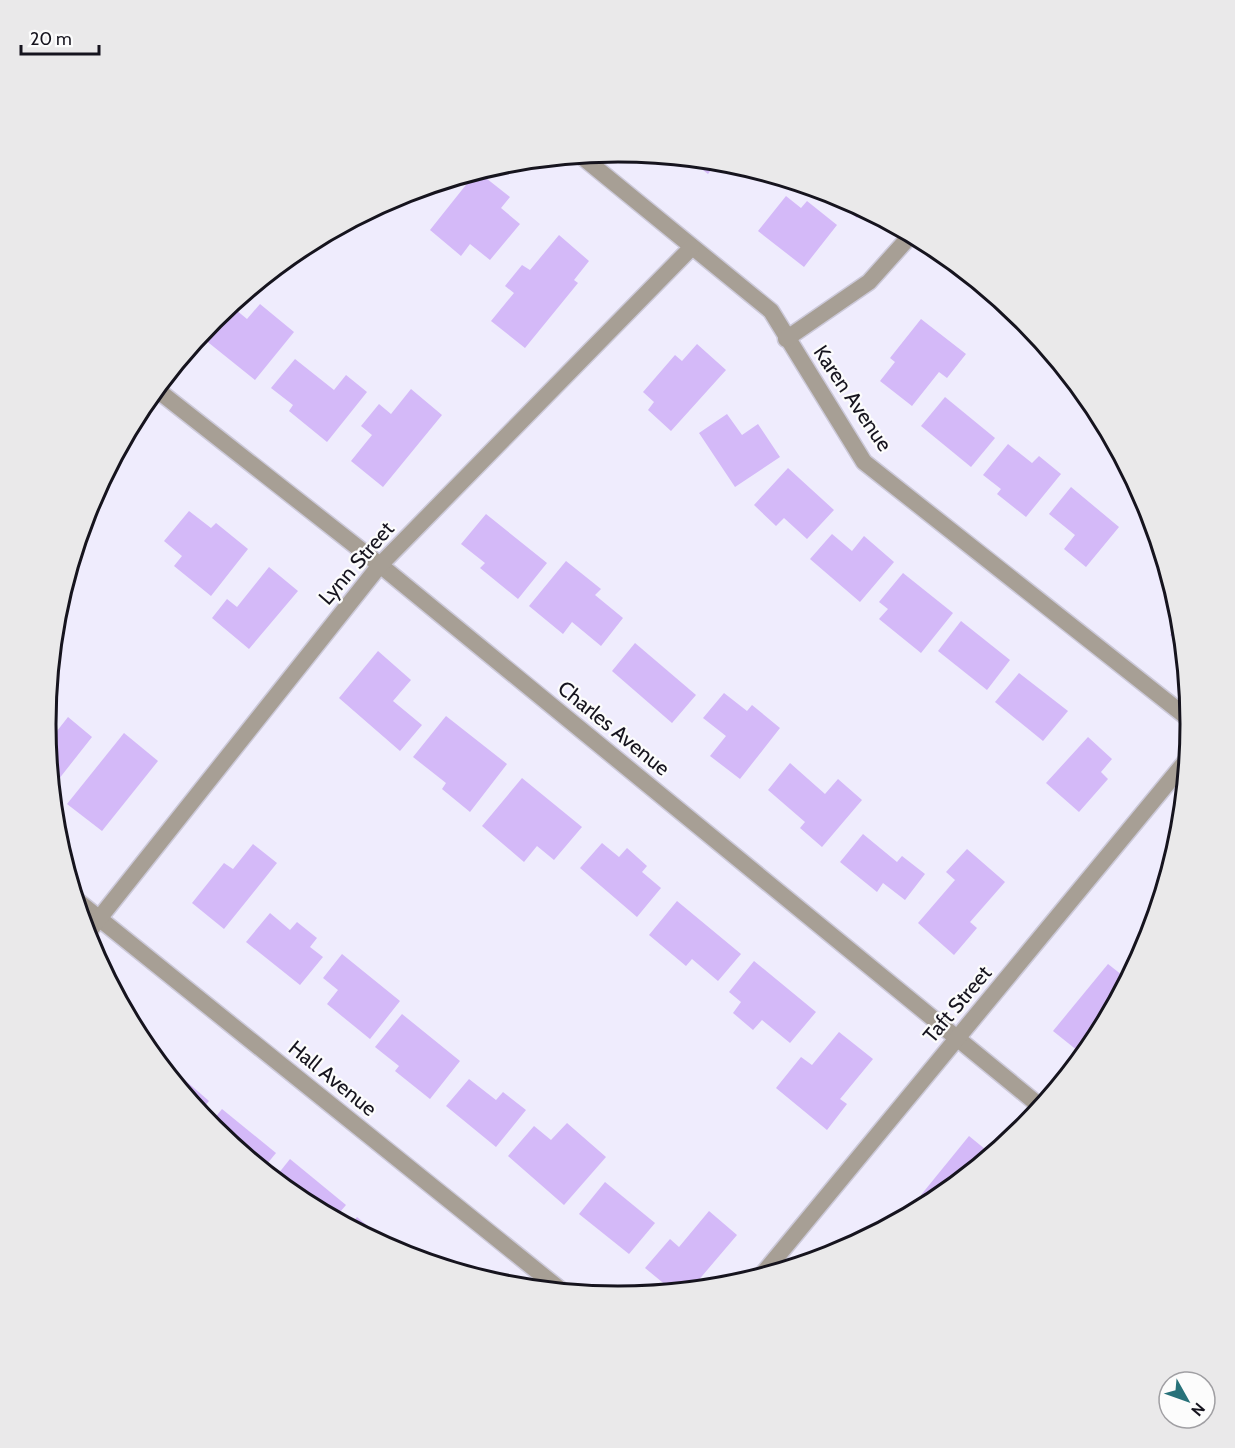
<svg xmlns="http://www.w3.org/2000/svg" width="1235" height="1448" font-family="Cabin,sans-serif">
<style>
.building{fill:#d4b9f8}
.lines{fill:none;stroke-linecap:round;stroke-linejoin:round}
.minor-casing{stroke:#ccc9d9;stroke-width:19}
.minor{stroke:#a79f95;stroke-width:16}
.labels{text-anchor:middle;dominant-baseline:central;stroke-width:4.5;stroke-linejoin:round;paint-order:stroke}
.street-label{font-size:21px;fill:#16141e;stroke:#fcfcfc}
.rim{fill:none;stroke:#16141e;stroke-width:3}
</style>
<rect width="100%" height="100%" fill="#efecfd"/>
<g class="building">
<polygon points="689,159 696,159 718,161 708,174"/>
<polygon points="477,171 510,197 501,208 520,224 490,260 470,244 461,256 430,230"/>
<polygon points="824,191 837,195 863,209 857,218"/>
<polygon points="786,196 801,208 807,201 837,225 804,267 758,231"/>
<polygon points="559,235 589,261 574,280 578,283 525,348 491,321 514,293 505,286 522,265 530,270"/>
<polygon points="260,304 294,332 255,380 199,335 213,319 230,305 247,319"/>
<polygon points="921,319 966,354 947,378 939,372 912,406 880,381 895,362 890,358"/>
<polygon points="697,344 726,370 671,431 648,410 654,402 643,392 675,355 682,361"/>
<polygon points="295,359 334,390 346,375 367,392 327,442 289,411 293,405 271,388"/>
<polygon points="411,389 442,415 383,487 351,461 372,435 361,426 379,404 391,414"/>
<polygon points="945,397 995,438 971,467 921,426"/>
<polygon points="727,414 742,435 758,424 780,457 735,487 699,433"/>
<polygon points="1008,444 1032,463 1039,456 1061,474 1026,517 997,494 1001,489 983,475"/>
<polygon points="788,468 834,510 807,539 784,518 776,526 754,505"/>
<polygon points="1071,487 1119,527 1086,567 1064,549 1075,535 1049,514"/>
<polygon points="189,511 211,528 216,523 248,549 211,596 174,566 182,556 164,541"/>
<polygon points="486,514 547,563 518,599 480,568 485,563 461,544"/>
<polygon points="832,534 852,551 864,536 894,562 860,602 810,559"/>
<polygon points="566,561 601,589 595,595 623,618 601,646 572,622 563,634 529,606"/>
<polygon points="269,567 298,591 249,649 212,618 227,599 237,607"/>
<polygon points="903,573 953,613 921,653 879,619 888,609 879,602"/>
<polygon points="961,621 1010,660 987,690 938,651"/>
<polygon points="1180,623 1180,627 1182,645 1170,635"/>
<polygon points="635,643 696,695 672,723 612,671"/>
<polygon points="378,651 411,680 393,701 422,725 400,751 339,698"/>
<polygon points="1019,673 1068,711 1043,741 995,702"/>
<polygon points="724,693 747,711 752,705 780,728 740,779 710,756 726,736 703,718"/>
<polygon points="446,716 507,764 470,812 442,789 446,783 413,757"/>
<polygon points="68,717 92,737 51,789 45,722 57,731"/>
<polygon points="124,733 158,761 102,831 67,804"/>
<polygon points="1088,737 1112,759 1101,772 1108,779 1079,812 1046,783"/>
<polygon points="790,763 825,794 838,779 862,800 822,847 800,828 805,822 768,790"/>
<polygon points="522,778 582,827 554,860 537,846 524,862 482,826"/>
<polygon points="863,834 897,862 902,856 925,874 905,900 883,883 877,892 840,862"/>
<polygon points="602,843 619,857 627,848 647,866 642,872 661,888 637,917 580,868"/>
<polygon points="253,844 277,863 224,929 192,903 224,863 233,869"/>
<polygon points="967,849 1005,882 970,922 977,928 954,955 918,923 955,880 946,872"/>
<polygon points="677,901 741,954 718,981 692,959 686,966 649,935"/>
<polygon points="270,913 290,930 297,922 317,938 310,947 323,957 300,985 246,942"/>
<polygon points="342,954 400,1001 370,1039 327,1004 338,990 323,978"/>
<polygon points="754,961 816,1012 790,1043 762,1020 753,1030 733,1013 741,1002 729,992"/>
<polygon points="1108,964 1127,979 1093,1042 1083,1055 1053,1031"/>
<polygon points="402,1014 460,1061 430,1099 395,1071 399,1066 375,1047"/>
<polygon points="839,1032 873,1059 840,1099 847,1104 827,1130 776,1088 801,1057 812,1065"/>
<polygon points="156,1055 209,1101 199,1113 154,1057"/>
<polygon points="469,1079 496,1100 503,1092 526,1110 496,1147 446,1106"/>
<polygon points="222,1109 276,1153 262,1170 209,1125"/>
<polygon points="567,1123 606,1157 564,1205 508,1156 534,1126 551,1140"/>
<polygon points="969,1136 991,1154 930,1203 921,1195"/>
<polygon points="290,1159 346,1205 334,1219 299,1200 274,1179"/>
<polygon points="605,1182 655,1223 629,1254 579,1214"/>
<polygon points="709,1211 737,1235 691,1289 673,1291 645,1268 670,1239 679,1247"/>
<polygon points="357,1217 400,1253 349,1227"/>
</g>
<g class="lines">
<defs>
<g id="minor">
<polyline points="580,155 771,311 864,462 1189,719"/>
<polyline points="786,339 869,282 911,235"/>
<polyline points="156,389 380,565 1041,1107"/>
<polyline points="75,899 562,1291"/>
<polyline points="86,935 380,565 692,247"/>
<polyline points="761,1276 1186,761"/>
</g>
</defs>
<use href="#minor" class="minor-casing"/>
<use href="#minor" class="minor"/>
</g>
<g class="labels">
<g class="street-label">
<text transform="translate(853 398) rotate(56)">Karen Avenue</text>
<text transform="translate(356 563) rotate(-49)">Lynn Street</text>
<text transform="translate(614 728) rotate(39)">Charles Avenue</text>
<text transform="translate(957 1004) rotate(-50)">Taft Street</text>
<text transform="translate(333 1078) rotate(39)">Hall Avenue</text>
</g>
</g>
<path d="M0 0H1235V1448H0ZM56 724a562 562 0 1 1 1124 0a562 562 0 1 1-1124 0Z" fill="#eae9ea" fill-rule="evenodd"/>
<path class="rim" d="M56 724a562 562 0 1 1 1124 0a562 562 0 1 1-1124 0Z"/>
<g transform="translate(1187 1400) rotate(130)"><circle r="28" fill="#fcfcfc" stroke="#a09fa3" stroke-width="1.5"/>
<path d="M0-4.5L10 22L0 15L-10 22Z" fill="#277179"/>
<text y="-9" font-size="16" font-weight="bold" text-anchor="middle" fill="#16141e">N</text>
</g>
<path d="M21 45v9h78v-9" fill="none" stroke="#16141e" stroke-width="3"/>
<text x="30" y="45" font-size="18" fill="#16141e" stroke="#fcfcfc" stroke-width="4.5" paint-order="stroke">20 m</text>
</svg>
